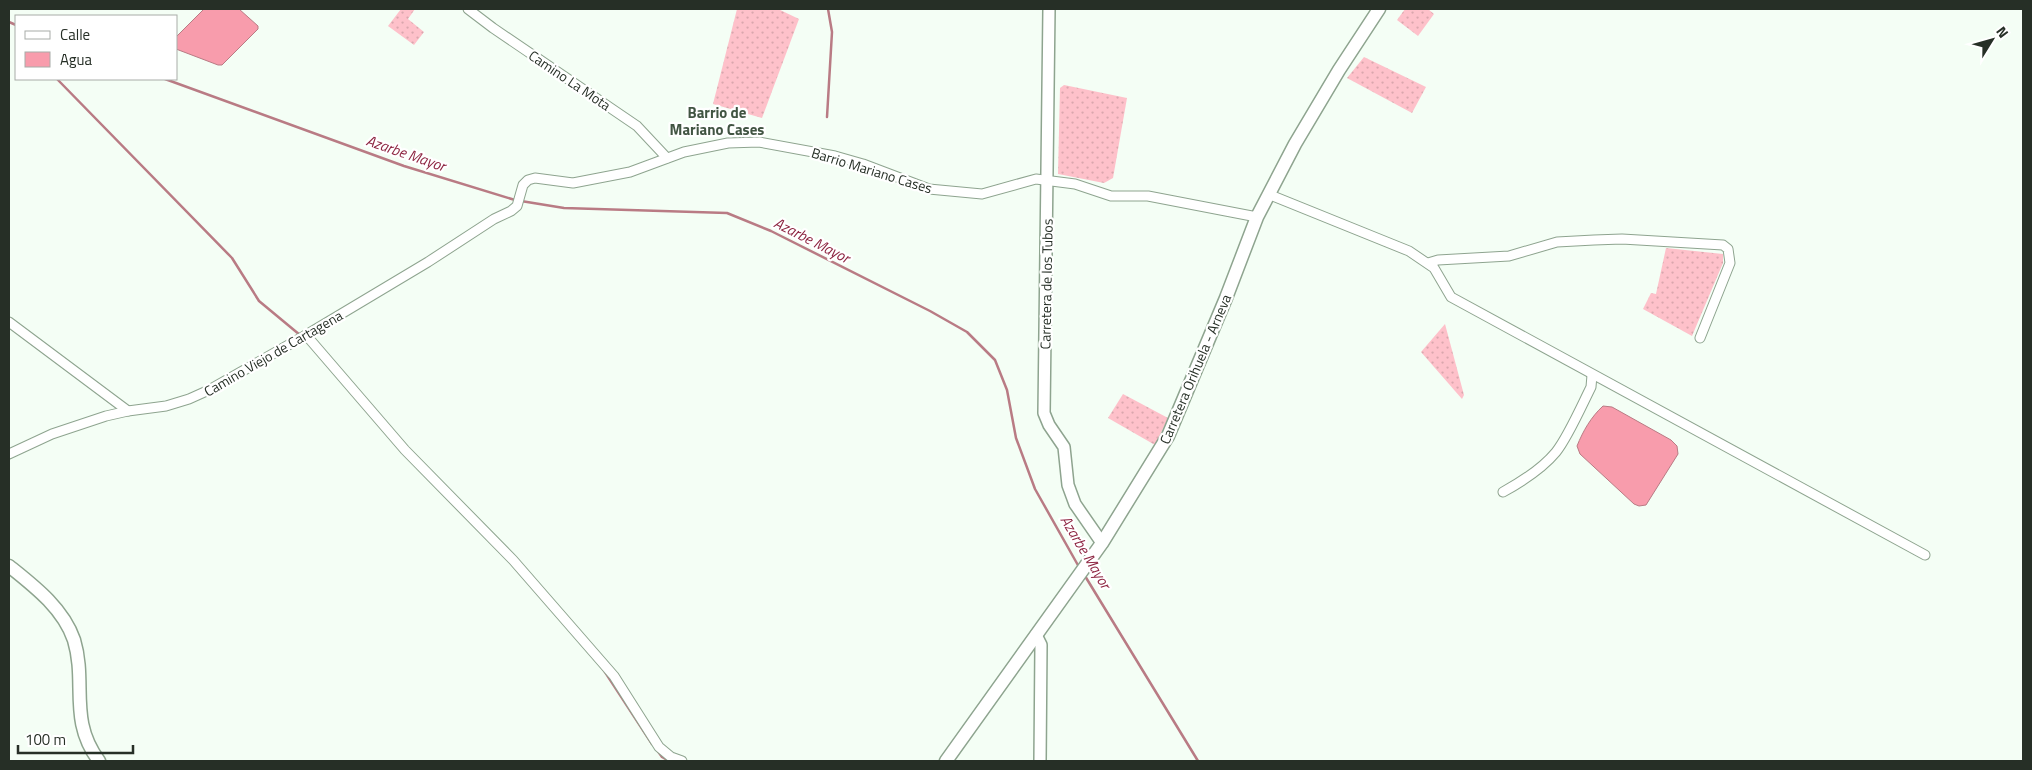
<svg xmlns="http://www.w3.org/2000/svg" width="2032" height="770" font-family="'Titillium Web',sans-serif">
<style>
.garden{fill:url(#garden-dots)}
.water{fill:#f89cac;stroke:#b97b84}
.lines{fill:none;stroke-linecap:round;stroke-linejoin:round}
.stream{stroke:#b97b84;stroke-width:2.5}
.minor-casing{stroke:#8ea48f;stroke-width:11}
.tertiary-casing{stroke:#8ea48f;stroke-width:14}
.secondary-casing{stroke:#8ea48f;stroke-width:15}
.minor{stroke:#fff;stroke-width:9}
.tertiary{stroke:#fff;stroke-width:11}
.secondary{stroke:#fff;stroke-width:12}
.labels{text-anchor:middle;dominant-baseline:central;stroke-width:4.5;stroke-linejoin:round;paint-order:stroke}
.street-label{font-size:14px;fill:#262f26;stroke:#fff}
.neighbourhood-label{font-size:15px;font-weight:bold;fill:#415442;stroke:#fff}
.water-label{font-size:15px;font-style:italic;fill:#8d2441;stroke:#fff}
</style>
<defs>
<pattern id="garden-dots" width="8" height="8" patternUnits="userSpaceOnUse" patternTransform="scale(1.25)"><rect width="8" height="8" fill="#fec1ca"/><path d="M2 2h.1M6 6h.1" fill="none" stroke="#daa6ad" stroke-width="1.8" stroke-linecap="round"/></pattern>
</defs>
<rect width="100%" height="100%" fill="#f4fef5"/>
<g class="garden">
<polygon points="401,9 415,9 408,19 424,32 414,45 388,26"/>
<polygon points="737,9 778,9 799,19 762,118 713,104"/>
<polygon points="1405,9 1428,9 1434,14 1418,36 1397,20"/>
<polygon points="1364,57 1426,87 1412,113 1347,78"/>
<polygon points="1064,85 1127,98 1113,178 1104,183 1058,174 1060,88"/>
<polygon points="1666,248 1723,254 1723,263 1692,336 1643,309 1651,293 1656,294"/>
<polygon points="1445,324 1464,395 1462,399 1421,352"/>
<polygon points="1123,394 1168,418 1155,445 1108,418"/>
</g>
<g class="water">
<polygon points="204,9 239,9 258,26 258,29 222,65 218,65 176,49 176,37"/>
<path d="M1603,406L1612,407L1671,440L1677,446L1678,454L1646,505L1639,506L1634,504L1580,454L1577,446C1583,431 1591,417 1603,406Z"/>
</g>
<g class="lines">
<g class="stream">
<polyline points="9,22 16,25"/>
<polyline points="57,79 232,258 259,301 300,335"/>
<polyline points="165,79 404,166 515,200"/>
<polyline points="827,117 832,32 828,9"/>
<polyline points="521,201 564,208 727,213 771,231 930,311 967,332 995,360 1007,390 1016,438 1035,489 1079,567"/>
<polyline points="1085,576 1198,761"/>
<polyline points="603,669 652,744"/>
<polyline points="657,750 662,757 669,761"/>
</g>
<defs>
<g id="minor">
<polyline points="468,9 493,28 637,126 667,158"/>
<polyline points="1268,194 1409,251 1434,268 1451,297 1925,555"/>
<polyline points="1428,263 1438,260 1509,256 1557,242 1594,240 1622,239 1723,245 1728,249 1730,263 1700,338"/>
<polyline points="9,322 128,411"/>
<polyline points="306,335 405,450 513,560 614,676 659,747 671,757 682,761"/>
<polyline points="9,454 52,434 106,416 128,411 166,406 189,399 209,390 306,335 428,262 494,219 511,211 517,206 523,185 528,180 535,178 573,183 630,172 684,152 728,143 759,142 835,156 863,164 929,189 982,194 1036,179 1075,184 1111,196 1148,196 1257,217"/>
<path d="M1503,492C1523,481 1542,469 1556,452C1568,437 1582,405 1591,387L1592,375"/>
</g>
<g id="tertiary">
<polyline points="1049,9 1044,413 1049,425 1064,447 1068,485 1075,504 1102,543"/>
<polyline points="1036,635 1041,645 1040,761"/>
</g>
<g id="secondary">
<path d="M9,566C34,586 63,608 74,640C87,683 68,720 99,761"/>
<polyline points="946,761 1102,543 1168,436 1226,298 1257,217 1295,144 1339,70 1379,9"/>
</g>
</defs>
<use href="#minor" class="minor-casing"/>
<use href="#tertiary" class="tertiary-casing"/>
<use href="#secondary" class="secondary-casing"/>
<use href="#minor" class="minor"/>
<use href="#tertiary" class="tertiary"/>
<use href="#secondary" class="secondary"/>
</g>
<g class="labels">
<g class="street-label">
<text transform="translate(570 80) rotate(34)">Camino La Mota</text>
<text transform="translate(872 170) rotate(17)">Barrio Mariano Cases</text>
<text transform="translate(1046 284) rotate(-89)">Carretera de los Tubos</text>
<text transform="translate(273 353) rotate(-30)">Camino Viejo de Cartagena</text>
<text transform="translate(1195 369) rotate(-67)">Carretera Orihuela - Arneva</text>
</g>
<g class="neighbourhood-label">
<text x="717" y="112">Barrio de<tspan x="717" dy="17">Mariano Cases</tspan></text>
</g>
<g class="water-label">
<text transform="translate(406 153) rotate(19)">Azarbe Mayor</text>
<text transform="translate(812 240) rotate(27)">Azarbe Mayor</text>
<text transform="translate(1086 552) rotate(59)">Azarbe Mayor</text>
</g>
</g>
<rect width="2032" height="770" fill="none" stroke="#262f26" stroke-width="20"/>
<rect x="15" y="15" width="162" height="65" fill="#ffffff" stroke="#a8aca8"/>
<rect x="25" y="31" width="25" height="8" fill="#ffffff" stroke="#a8aca8"/>
<text x="60" y="40" font-size="15" fill="#262f26">Calle</text>
<rect x="25" y="52" width="25" height="15" fill="#f89cac" stroke="#a8aca8"/>
<text x="60" y="65" font-size="15" fill="#262f26">Agua</text>
<g transform="translate(1992 40) rotate(53)" stroke="#ffffff" stroke-width="4" paint-order="stroke">
<path d="M0-4L9 19L0 12L-9 19Z" fill="#262f26"/>
<text y="-8" font-size="14" font-weight="bold" text-anchor="middle" fill="#262f26">N</text>
</g>
<path d="M18 745v8h115v-8" fill="none" stroke="#262f26" stroke-width="2.5"/>
<text x="25" y="745" font-size="15" fill="#262f26" stroke="#ffffff" stroke-width="4" paint-order="stroke">100 m</text>
</svg>
